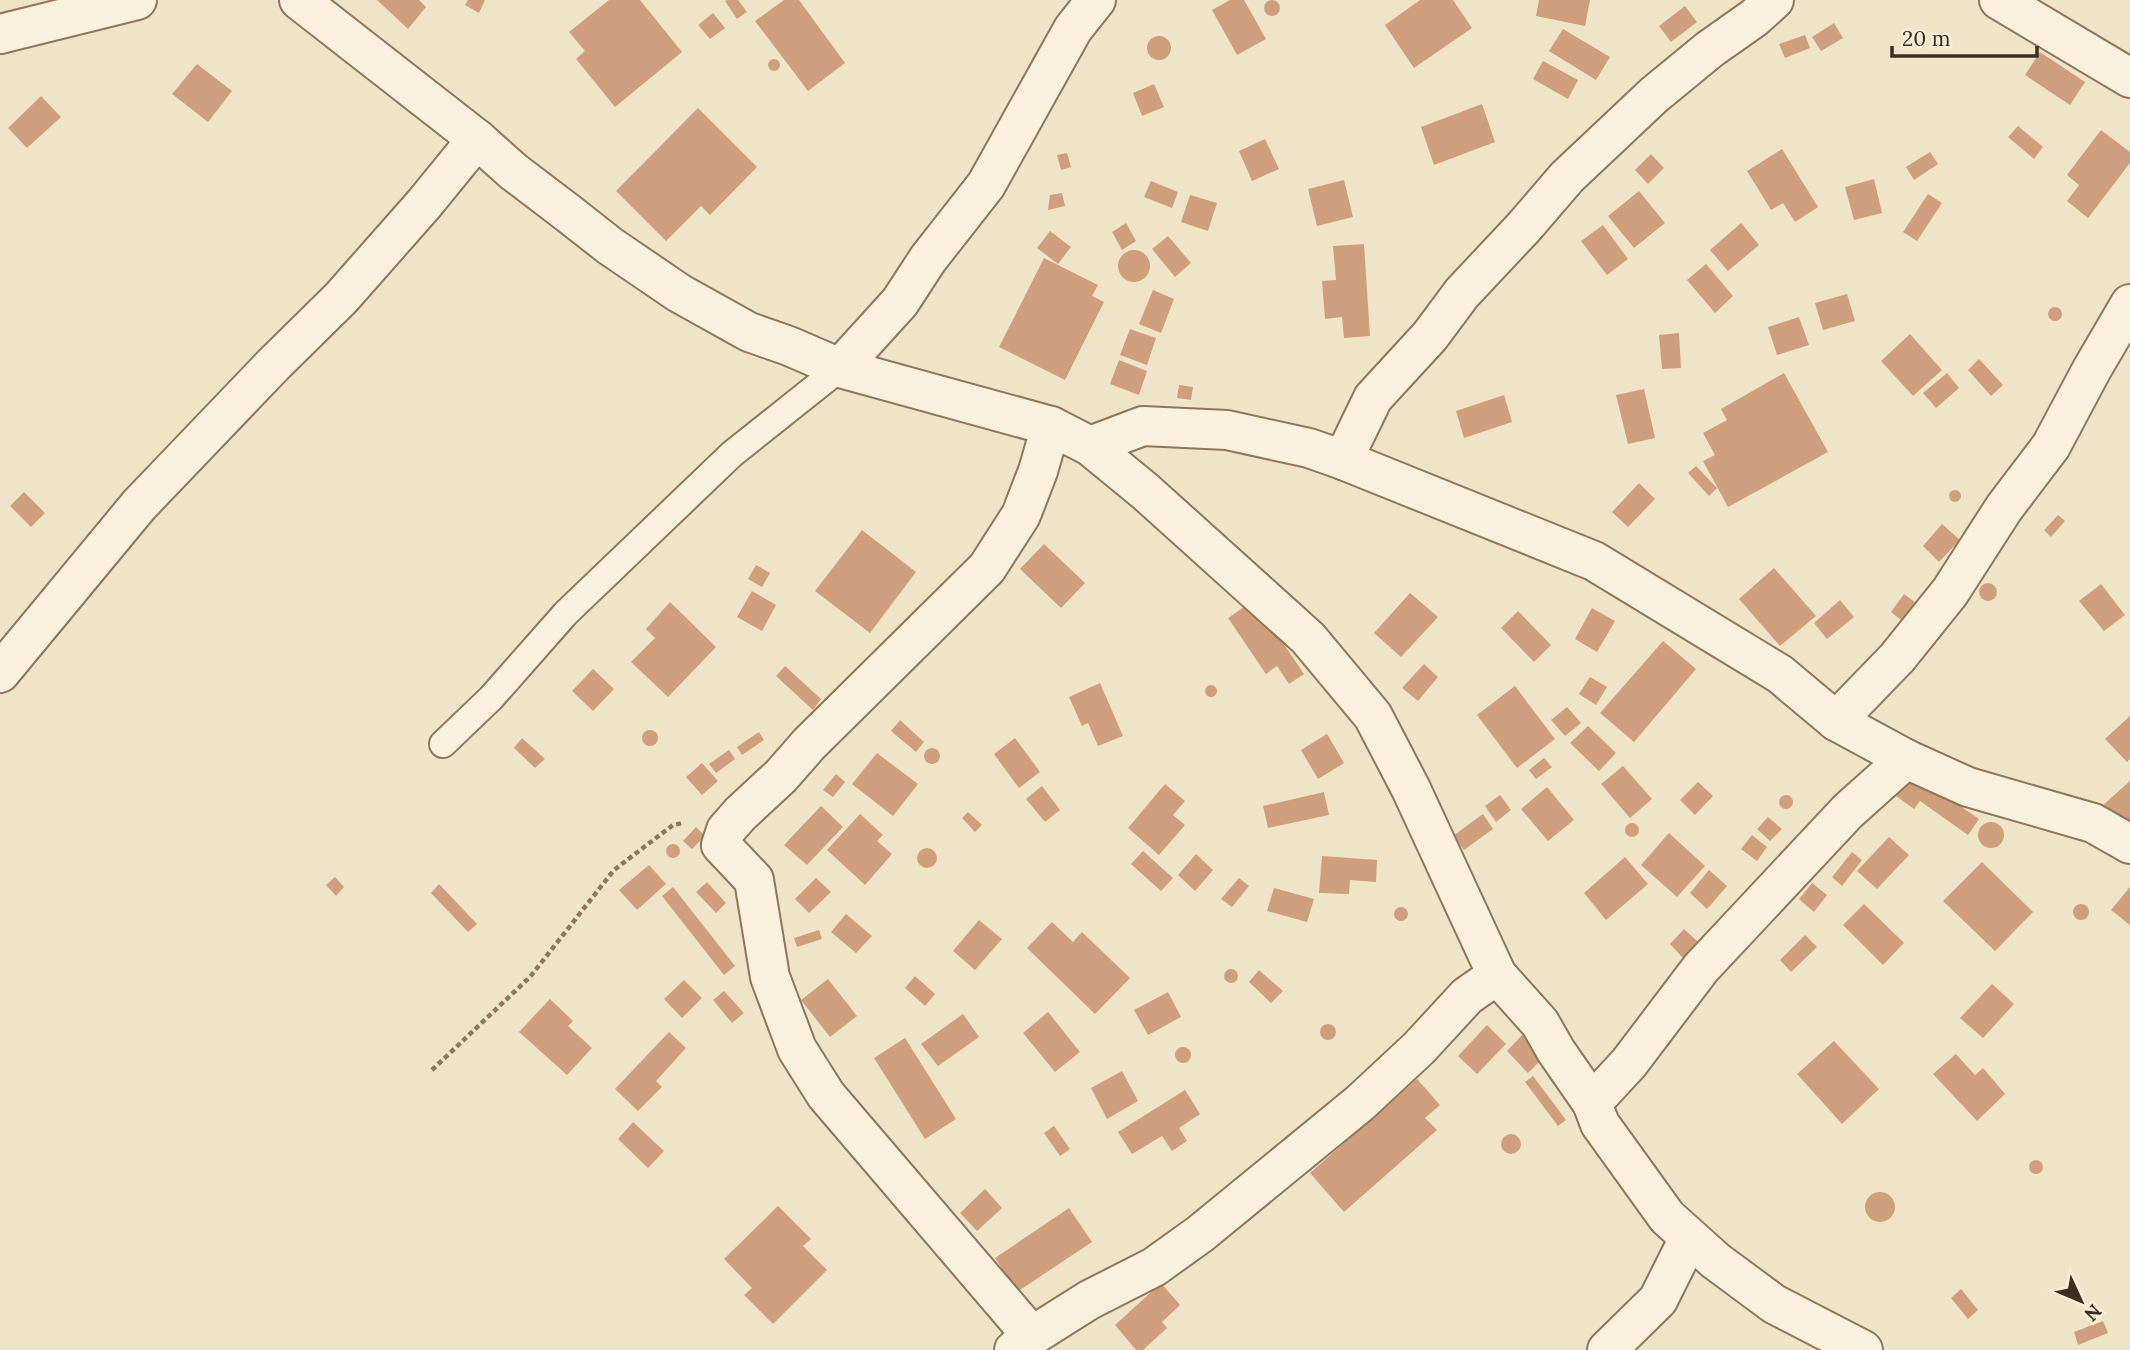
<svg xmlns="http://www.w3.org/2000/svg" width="2130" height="1350" font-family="Lora,serif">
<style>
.building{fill:#cf9f7d}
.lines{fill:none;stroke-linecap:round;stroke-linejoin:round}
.lane-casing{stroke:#8d765c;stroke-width:30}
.street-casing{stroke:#8d765c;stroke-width:42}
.path{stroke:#8d765c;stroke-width:4.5;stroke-dasharray:5 3.5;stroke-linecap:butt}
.lane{stroke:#faf1dc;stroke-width:26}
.street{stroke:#faf1dc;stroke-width:38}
</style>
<rect width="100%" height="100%" fill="#f0e4c8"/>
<g class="building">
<circle cx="1272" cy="8" r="8"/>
<polygon points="377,0 419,0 426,7 408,29"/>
<polygon points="468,0 485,0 479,13 465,5"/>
<polygon points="609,0 640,0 682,52 615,107 576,59 585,51 569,32"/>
<polygon points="727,0 738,0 747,12 737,19 725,1"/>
<polygon points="784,0 799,0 845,63 808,91 755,21"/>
<polygon points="1230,0 1244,0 1266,39 1237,55 1212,10"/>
<polygon points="1420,0 1453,0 1472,28 1414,68 1385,25"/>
<polygon points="1539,0 1590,0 1585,26 1536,16"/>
<polygon points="1685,6 1697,22 1671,42 1659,26"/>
<polygon points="713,13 725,28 710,39 698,25"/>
<polygon points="1834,23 1843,38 1821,51 1812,37"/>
<polygon points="1563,29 1610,57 1596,80 1549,51"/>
<polygon points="1805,35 1810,48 1785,58 1779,44"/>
<circle cx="1159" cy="48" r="12"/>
<polygon points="2040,52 2085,82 2070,105 2025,75"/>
<circle cx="774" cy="65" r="6"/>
<polygon points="1543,61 1578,80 1568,99 1533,79"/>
<polygon points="197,64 232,91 208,122 172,94"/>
<polygon points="1154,84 1164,107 1142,116 1133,93"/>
<polygon points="41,96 61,117 27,148 8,128"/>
<polygon points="1482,104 1495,142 1434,165 1421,127"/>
<polygon points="698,108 757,167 710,215 701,206 666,241 616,191"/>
<polygon points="2018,126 2043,147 2034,159 2008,137"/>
<polygon points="2101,130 2130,152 2130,163 2088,218 2067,201 2079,185 2067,175"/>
<polygon points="1265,139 1279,169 1252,181 1239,151"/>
<polygon points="1782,149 1818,207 1795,222 1783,203 1771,210 1747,171"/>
<polygon points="1930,152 1938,164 1914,180 1906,167"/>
<polygon points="1067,153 1071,167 1061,170 1057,155"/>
<polygon points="1651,154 1664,168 1648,184 1635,170"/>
<polygon points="1874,179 1882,213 1854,220 1845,187"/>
<polygon points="1344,180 1353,217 1317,226 1308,189"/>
<polygon points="1151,181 1178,192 1172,208 1144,197"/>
<polygon points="1639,191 1665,223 1634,248 1608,216"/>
<polygon points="1062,193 1065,206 1048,210 1050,195"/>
<polygon points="1928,194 1942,203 1917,241 1903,232"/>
<polygon points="1190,195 1217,203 1208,231 1181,222"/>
<polygon points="1126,223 1136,241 1122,250 1112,232"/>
<polygon points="1741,223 1759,245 1728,271 1710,250"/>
<polygon points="1603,225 1628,259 1607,275 1581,241"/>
<polygon points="1050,231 1071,247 1058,264 1037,248"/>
<polygon points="1168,236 1191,263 1175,277 1152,249"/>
<polygon points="1364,244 1370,336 1344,338 1342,317 1325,319 1322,281 1336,280 1333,246"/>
<circle cx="1134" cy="266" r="16"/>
<polygon points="1044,258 1098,285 1092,296 1104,302 1065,380 999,347"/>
<polygon points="1706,264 1733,296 1715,313 1687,280"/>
<polygon points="1153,290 1174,299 1161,333 1139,324"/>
<polygon points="1847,294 1855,321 1823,330 1815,303"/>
<circle cx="2055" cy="314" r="7"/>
<polygon points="1799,317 1809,345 1777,355 1768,327"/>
<polygon points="1130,329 1156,338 1147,365 1120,355"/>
<polygon points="1679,333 1681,368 1662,369 1659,335"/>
<polygon points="1910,334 1942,370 1913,396 1881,361"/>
<polygon points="1979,359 2003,385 1991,396 1968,370"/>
<polygon points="1119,360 1147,371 1139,395 1110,384"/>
<polygon points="1784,373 1828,452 1728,507 1703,461 1715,455 1703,433 1727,420 1721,409"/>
<polygon points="1947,373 1959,388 1936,408 1923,393"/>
<polygon points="1179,385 1193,387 1191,400 1177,398"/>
<polygon points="1644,389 1655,438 1628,444 1616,395"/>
<polygon points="1504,395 1512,422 1464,438 1456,411"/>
<polygon points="1696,466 1717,488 1709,496 1688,473"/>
<polygon points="1639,483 1655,499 1628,527 1612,512"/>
<circle cx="1955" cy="496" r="6"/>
<polygon points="24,492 45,513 31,527 10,506"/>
<polygon points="2058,515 2065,521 2051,537 2044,530"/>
<polygon points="1942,524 1960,540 1939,562 1923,546"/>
<polygon points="862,530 916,572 870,633 815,591"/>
<polygon points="1044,544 1085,583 1061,608 1020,569"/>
<polygon points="756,565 770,573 762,587 748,579"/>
<polygon points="1774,568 1816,616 1780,646 1739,599"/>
<circle cx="1988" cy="592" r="9"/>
<polygon points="2101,584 2125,615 2104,631 2079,601"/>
<polygon points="752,591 776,605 762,631 737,617"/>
<polygon points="1410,593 1438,617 1401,657 1374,633"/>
<polygon points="1904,594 1920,606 1906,624 1891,612"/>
<polygon points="1254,600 1304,674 1289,684 1277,666 1266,674 1228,618"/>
<polygon points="1840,600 1854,617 1827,639 1814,623"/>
<polygon points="670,602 716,647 668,697 631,662 655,638 646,629"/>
<polygon points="1592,608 1615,621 1597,652 1575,639"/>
<polygon points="1518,611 1551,645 1534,662 1501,628"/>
<polygon points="1663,641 1696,669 1634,742 1600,713"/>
<polygon points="1424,664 1438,677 1418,701 1402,688"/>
<polygon points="785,666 821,699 813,710 776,676"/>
<polygon points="593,669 614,689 593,711 572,691"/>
<polygon points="1590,677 1607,687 1596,705 1579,694"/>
<polygon points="1100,683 1123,736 1098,746 1088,723 1082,726 1069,697"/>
<circle cx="1211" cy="691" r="6"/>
<polygon points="1515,686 1555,739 1517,768 1477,715"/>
<polygon points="1567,707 1581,723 1565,736 1551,720"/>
<polygon points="2130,716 2130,759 2127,762 2105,739"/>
<polygon points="900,720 924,742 916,752 891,731"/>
<polygon points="1588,726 1616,753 1599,771 1570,743"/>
<circle cx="650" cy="738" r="8"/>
<polygon points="759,732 764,740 742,755 737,747"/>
<polygon points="1327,734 1344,763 1318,779 1301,750"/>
<polygon points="522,738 545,759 535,768 514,748"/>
<polygon points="1015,738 1040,772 1019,788 994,754"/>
<circle cx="932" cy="756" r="8"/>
<polygon points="729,750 735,759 716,773 709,764"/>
<polygon points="877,753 918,784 893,816 852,784"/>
<polygon points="1544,758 1552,767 1536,779 1529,770"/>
<polygon points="702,763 718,781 702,795 686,777"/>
<polygon points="1623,766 1652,799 1630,818 1601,784"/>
<polygon points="1913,773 1979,819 1968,835 1920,801 1914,809 1896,796"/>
<polygon points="836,774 845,782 833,797 823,790"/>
<polygon points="2130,781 2130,820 2121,828 2102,806"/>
<polygon points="1698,782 1713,796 1695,815 1680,800"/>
<polygon points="1165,784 1185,801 1173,815 1185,825 1159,855 1128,828"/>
<polygon points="1042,786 1060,810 1045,822 1026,799"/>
<polygon points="1547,787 1574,820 1548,841 1521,809"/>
<polygon points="1324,792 1329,815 1268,828 1263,806"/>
<polygon points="1500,795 1511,810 1496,822 1485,806"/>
<circle cx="1786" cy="802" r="7"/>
<polygon points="821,806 843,827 807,865 784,845"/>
<polygon points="968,812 982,825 975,832 962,818"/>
<polygon points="860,814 883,835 877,841 892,854 865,885 827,850"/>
<polygon points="1483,814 1493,829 1464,850 1453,836"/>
<polygon points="1768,817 1782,829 1770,841 1757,829"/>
<circle cx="1991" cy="835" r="13"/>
<circle cx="1632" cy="830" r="7"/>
<polygon points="696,827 705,836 692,849 683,841"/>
<polygon points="1669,833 1705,866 1677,897 1641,865"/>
<polygon points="1752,835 1767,847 1757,861 1741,849"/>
<polygon points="1889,837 1909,855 1877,889 1857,871"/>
<circle cx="673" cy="851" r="7"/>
<circle cx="927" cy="858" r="10"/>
<polygon points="1143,851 1173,878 1161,891 1131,864"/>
<polygon points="1852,852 1862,860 1842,886 1832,877"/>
<polygon points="1196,854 1213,870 1195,891 1178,875"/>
<polygon points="1322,856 1377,860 1376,882 1350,880 1349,894 1319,893"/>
<polygon points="1625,857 1648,884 1606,920 1584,893"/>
<polygon points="1982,862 2033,912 1995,951 1943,901"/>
<polygon points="649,865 666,884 637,910 619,890"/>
<polygon points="1709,870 1727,886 1707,909 1690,893"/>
<polygon points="335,877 344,887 336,896 326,885"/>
<polygon points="816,878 831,892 809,913 795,899"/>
<polygon points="1239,878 1249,886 1232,907 1221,899"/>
<polygon points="707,882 726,903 716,913 696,892"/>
<polygon points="1812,883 1827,895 1814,912 1799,899"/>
<polygon points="439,884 477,924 468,932 431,893"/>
<polygon points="673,887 735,966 724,975 662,896"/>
<polygon points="2130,887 2130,925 2111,910"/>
<polygon points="1274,888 1314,899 1307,922 1267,911"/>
<circle cx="2081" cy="912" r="8"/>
<polygon points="1864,904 1904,943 1883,965 1843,925"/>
<circle cx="1401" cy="914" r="7"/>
<polygon points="846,914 872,936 856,953 831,932"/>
<polygon points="979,920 1002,939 975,970 953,951"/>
<polygon points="1052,922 1073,942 1082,932 1130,978 1095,1014 1027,948"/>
<polygon points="1684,929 1698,942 1683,958 1670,944"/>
<polygon points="819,930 822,939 797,947 794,938"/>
<polygon points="1805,935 1817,947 1791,972 1780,960"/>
<circle cx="1231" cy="976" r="7"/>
<polygon points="1259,970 1283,991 1271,1003 1249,982"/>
<polygon points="915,976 935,994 925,1006 905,988"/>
<polygon points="828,979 857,1016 830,1037 801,1000"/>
<polygon points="684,980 702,998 682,1018 664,999"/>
<polygon points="1992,984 2014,1004 1983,1038 1960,1018"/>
<polygon points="724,991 744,1013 732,1023 713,1000"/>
<polygon points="1168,992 1181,1017 1148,1035 1134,1010"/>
<polygon points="550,999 573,1021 568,1026 592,1048 567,1075 519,1032"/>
<polygon points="1048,1012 1080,1052 1055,1072 1023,1033"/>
<polygon points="963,1014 979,1037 938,1066 921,1044"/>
<circle cx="1328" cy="1032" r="8"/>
<polygon points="1487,1025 1506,1044 1477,1074 1458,1056"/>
<polygon points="669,1032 686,1048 656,1081 662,1087 638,1111 615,1089"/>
<polygon points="1523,1034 1545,1056 1528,1073 1507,1051"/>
<polygon points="905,1038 956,1119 925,1139 874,1058"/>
<polygon points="1834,1041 1879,1089 1842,1124 1797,1074"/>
<circle cx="1183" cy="1055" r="8"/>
<polygon points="1956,1054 1975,1075 1983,1068 2005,1094 1977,1121 1933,1074"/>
<polygon points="1122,1071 1138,1101 1107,1119 1091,1088"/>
<polygon points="1533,1076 1566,1120 1558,1126 1525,1082"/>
<polygon points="1417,1079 1440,1105 1425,1118 1437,1130 1344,1212 1310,1173"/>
<polygon points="1185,1090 1200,1114 1179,1128 1187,1141 1172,1151 1162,1136 1132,1154 1118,1132"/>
<polygon points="633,1122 664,1151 648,1168 618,1139"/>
<polygon points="1054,1126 1070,1149 1060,1156 1044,1133"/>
<circle cx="1511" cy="1144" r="10"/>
<circle cx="2036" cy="1167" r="7"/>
<polygon points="985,1189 1002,1208 977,1231 960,1213"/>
<circle cx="1880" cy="1207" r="15"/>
<polygon points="778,1206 811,1239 803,1246 827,1270 773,1324 744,1295 752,1288 724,1259"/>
<polygon points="1069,1208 1092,1242 1017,1292 995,1258"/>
<polygon points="1161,1283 1180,1305 1162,1322 1167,1328 1143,1350 1136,1350 1115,1325"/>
<polygon points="1961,1289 1978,1310 1968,1319 1951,1298"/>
<polygon points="2103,1321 2108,1333 2078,1345 2074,1332"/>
</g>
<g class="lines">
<defs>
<polyline id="lane" points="443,744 491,698 566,613 732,454 840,368"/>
<g id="street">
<polyline points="299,0 477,139 514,172 568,213 610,246 679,293 749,332 789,346 840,368 1051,426 1090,446 1146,492 1308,638 1373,716 1411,789 1497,975 1540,1023 1556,1051 1592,1103 1600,1124 1667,1217 1716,1261 1774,1304 1863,1350"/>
<polyline points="1999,0 2130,78"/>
<polyline points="0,34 137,0"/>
<polyline points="840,368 900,302 928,259 986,185 1073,29 1096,0"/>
<polyline points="1090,446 1143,426 1227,430 1309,448 1343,460 1594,561 1780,674 1836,721 1906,759 1968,787 2093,823 2130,844"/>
<polyline points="1343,460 1373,398 1430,336 1462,293 1524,227 1567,177 1654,95 1710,49 1754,18 1774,0"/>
<polyline points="0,673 139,505 273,365 341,298 424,204 477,139"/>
<polyline points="1836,721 1897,658 1950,592 2004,508 2051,446 2092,369 2130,304"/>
<polyline points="1592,1103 1629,1063 1701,968 1848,811 1906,759"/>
<polyline points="1032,1336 826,1095 797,1049 770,977 754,880 721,845 726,830 740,814 781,776 809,744 987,568 1021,515 1038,471 1051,426"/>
<polyline points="1014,1350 1032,1336 1089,1300 1154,1267 1200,1234 1360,1103 1419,1048 1467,996 1497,975"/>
<polyline points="1607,1350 1658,1300 1689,1238"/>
</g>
</defs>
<use href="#lane" class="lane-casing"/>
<use href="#street" class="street-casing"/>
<polyline class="path" points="432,1070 530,977 614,870 673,825 683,823"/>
<use href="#lane" class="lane"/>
<use href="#street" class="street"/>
</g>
<g transform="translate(2081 1301) rotate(134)" stroke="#f7eed8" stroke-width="5" paint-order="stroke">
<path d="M0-5L12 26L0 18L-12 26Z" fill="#3d2e20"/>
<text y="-10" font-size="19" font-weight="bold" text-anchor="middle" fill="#3d2e20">N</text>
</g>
<path d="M1892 46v10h145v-10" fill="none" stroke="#3d2e20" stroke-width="3.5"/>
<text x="1902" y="46" font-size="21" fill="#3d2e20" stroke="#f7eed8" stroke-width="5" paint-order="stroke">20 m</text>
</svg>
